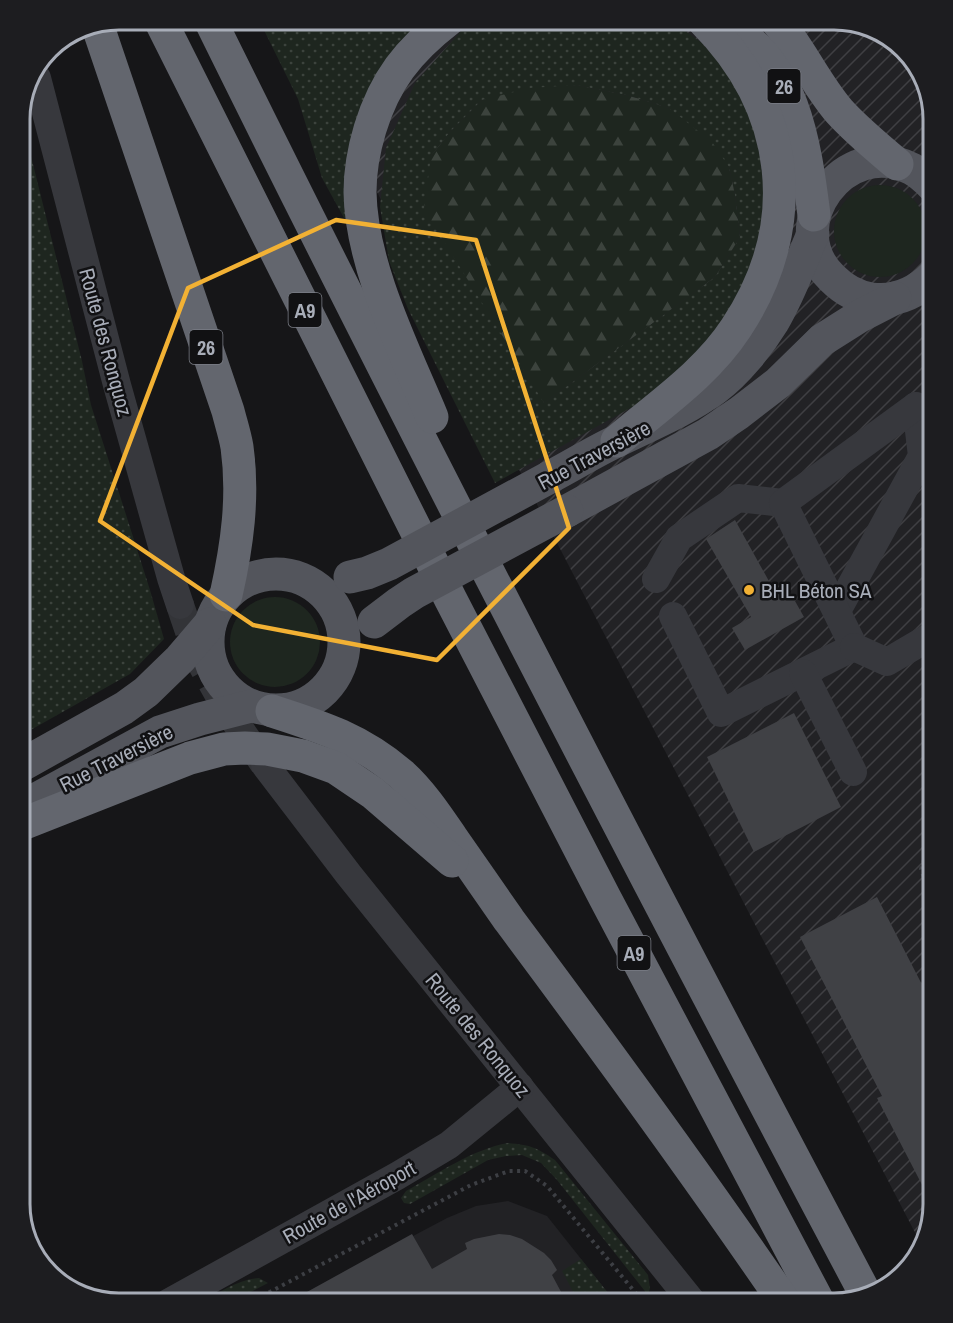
<svg xmlns="http://www.w3.org/2000/svg" width="953" height="1323" font-family="'Archivo Narrow',sans-serif">
<style>
.built{fill:#222225}
.industrial{fill:url(#industrial-furrows)}
.grass{fill:url(#grass-dots);fill-rule:evenodd}
.forest{fill:url(#forest-firs)}
.park{fill:#1e261f}
.building{fill:#404145}
.lines{fill:none;stroke-linecap:round;stroke-linejoin:round}
.minor-tunnel{stroke:#333438;stroke-width:28;stroke-dasharray:28 14;stroke-linecap:butt}
.path{stroke:#3d3f44;stroke-width:4;stroke-dasharray:3 4.5;stroke-linecap:butt}
.minor{stroke:#37383d;stroke-width:28}
.major{stroke:#53555c;stroke-width:33}
.highway{stroke:#63666e;stroke-width:33}
.major-bridge{stroke:#53555c;stroke-width:33}
.marked{fill:none;stroke:#f2b134;stroke-width:4.5;stroke-linejoin:round}
.poi-dot{fill:#f2b134;stroke:#111113;stroke-width:2}
.labels{text-anchor:middle;dominant-baseline:central;stroke-width:5;stroke-linejoin:round;paint-order:stroke}
.shield{fill:#111113;stroke:#7b7e86;stroke-width:1.5}
.shield-label{font-size:20px;font-weight:bold;fill:#a8adb8}
.street-label{font-size:21px;fill:#a8adb8;stroke:#111113}
.poi-label{font-size:21px;fill:#a8adb8;stroke:#111113;text-anchor:start}
.rim{fill:none;stroke:#a8adb8;stroke-width:3}
</style>
<defs>
<pattern id="industrial-furrows" width="10" height="10" patternUnits="userSpaceOnUse" patternTransform="scale(1.5)"><rect width="10" height="10" fill="#222225"/><path d="M-1 1l2-2M0 10L10 0M9 11l2-2" fill="none" stroke="#3f3f43"/></pattern>
<pattern id="grass-dots" width="8" height="8" patternUnits="userSpaceOnUse" patternTransform="scale(1.5)"><rect width="8" height="8" fill="#1e261f"/><path d="M2 2h.1M6 6h.1" fill="none" stroke="#3c433d" stroke-width="1.8" stroke-linecap="round"/></pattern>
<pattern id="forest-firs" width="22" height="20" patternUnits="userSpaceOnUse" patternTransform="scale(1.5)"><rect width="22" height="20" fill="#1e261f"/><path d="M5 1l3.5 6h-7zM16 11l3.5 6h-7z" fill="#3c433d"/></pattern>
</defs>
<rect width="100%" height="100%" fill="#161618"/>
<polygon class="built" points="508,1201 547,1216 616,1303 287,1303 447,1218 476,1206"/>
<polygon class="industrial" points="289,20 840,20 884,33 920,69 933,119 933,1204 922,1246 528,487"/>
<g class="grass">
<polygon points="259,20 420,20 396,47 347,219 344,218 322,178 298,99"/>
<path d="M484,20H670L702,43L736,81L755,118L768,219L741,300L700,355L654,395L495,483L408,309L389,261L380,207L386,148L415,83L463,29ZM576,85L626,95L669,108L729,167L735,195L740,237L715,277L544,403L431,156L450,132L482,100Z"/>
<polygon points="20,112 82,361 91,405 150,590 164,639 130,674 20,736"/>
<path d="M508,1143C530,1145 536,1147 555,1160L648,1275L650,1288L648,1295L557,1180L541,1163L522,1155L506,1156L488,1160L410,1204L404,1203L401,1198L406,1191C437,1174 473,1149 508,1143Z"/>
<polygon points="581,1259 608,1293 590,1303 579,1303 562,1271"/>
<path d="M259,1278L268,1283L230,1303H201C219,1293 238,1279 259,1278Z"/>
</g>
<polygon class="forest" points="576,85 626,95 669,108 712,142 729,167 735,195 740,237 715,277 544,403 424,209 431,156 450,132 482,100 530,88"/>
<g class="park">
<circle cx="880" cy="231" r="46"/>
<circle cx="275" cy="642" r="45"/>
</g>
<g class="building">
<polygon points="735,520 775,592 786,585 804,617 745,650 732,628 751,617 706,539"/>
<polygon points="794,713 841,807 754,852 707,757"/>
<polygon points="877,897 933,1006 933,1206 877,1098 882,1096 800,937"/>
<polygon points="412,1234 432,1269 467,1249 465,1243 474,1239 499,1234 510,1235 522,1239 544,1253 551,1260 557,1270 552,1275 567,1303 287,1303"/>
</g>
<g class="lines">
<polyline class="minor-tunnel" points="180,605 198,658 227,710 264,764"/>
<g class="path">
<polyline points="933,905 921,869 929,844 933,841"/>
<polyline points="249,1303 471,1185 509,1171 525,1171 547,1186 644,1303"/>
</g>
<g class="minor">
<polyline points="37,78 117,385 171,578 180,605"/>
<polyline points="656,579 679,538 738,498 783,503"/>
<polyline points="837,611 922,456 916,406"/>
<polyline points="673,616 721,713 854,647 783,503 916,406"/>
<polyline points="854,647 887,662 933,635"/>
<polyline points="803,673 853,772"/>
<polyline points="265,765 349,875 693,1303"/>
<polyline points="168,1303 397,1176 449,1145 520,1087"/>
</g>
<g class="major">
<path d="M933,276C916,293 896,302 872,299C856,297 843,289 832,278C778,226 845,134 912,169C920,173 927,180 933,186"/>
<path d="M550,477C573,465 595,451 619,440C652,424 686,410 716,388C737,372 759,345 773,322C789,295 800,264 813,234"/>
<polyline points="567,511 708,434 739,413 778,383 822,340 860,316 895,298"/>
<circle cx="276" cy="642" r="68"/>
<polyline points="20,766 124,708 146,692 180,659 210,624"/>
<polyline points="20,808 160,732 200,719 251,706"/>
</g>
<g class="highway">
<polyline points="160,20 451,600 605,898 819,1303"/>
<path d="M210,20C421,448 642,872 866,1295"/>
<path d="M776,20C800,48 815,83 839,111C856,130 877,147 897,164"/>
<path d="M722,23C794,58 805,144 814,215"/>
<path d="M98,27L228,411C231,423 235,435 237,447C244,497 237,546 226,595"/>
<path d="M432,417C404,350 361,265 360,192C360,171 364,149 370,129C385,80 408,51 448,20"/>
<path d="M617,441C658,406 706,374 736,328C805,224 790,107 703,20"/>
<path d="M272,711C322,727 360,739 401,774C421,792 437,816 452,838C471,865 490,893 509,920C603,1046 696,1173 785,1303"/>
<polyline points="20,825 190,758 224,749 245,748 267,749 303,756 336,768 373,793 452,861"/>
</g>
<g class="major-bridge">
<polyline points="350,577 367,573 389,564 550,477"/>
<polyline points="374,622 399,603 414,593 567,511"/>
</g>
</g>
<path class="marked" d="M336,220L476,240L569,528L437,660L253,625L100,521L188,288Z"/>
<circle class="poi-dot" cx="749" cy="590" r="6"/>
<g class="labels">
<g class="shield">
<rect x="767.5" y="69" width="33" height="34" rx="4.5"/>
<rect x="288.5" y="293" width="33" height="34" rx="4.5"/>
<rect x="189.5" y="330" width="33" height="34" rx="4.5"/>
<rect x="617.5" y="936" width="33" height="34" rx="4.5"/>
</g>
<g class="shield-label">
<text x="784" y="86">26</text>
<text x="305" y="310">A9</text>
<text x="206" y="347">26</text>
<text x="634" y="953">A9</text>
</g>
<g class="street-label">
<text transform="translate(106 342) rotate(75)">Route des Ronquoz</text>
<text transform="translate(594 455) rotate(-28)">Rue Traversière</text>
<text transform="translate(116 758) rotate(-27)">Rue Traversière</text>
<text transform="translate(478 1035) rotate(51)">Route des Ronquoz</text>
<text transform="translate(349 1202) rotate(-29)">Route de l'Aéroport</text>
</g>
<g class="poi-label">
<text x="761" y="590">BHL Béton SA</text>
</g>
</g>
<path d="M0 0H953V1323H0ZM119 30H834A89 89 0 0 1 923 119V1204A89 89 0 0 1 834 1293H119A89 89 0 0 1 30 1204V119A89 89 0 0 1 119 30Z" fill="#1d1d20" fill-rule="evenodd"/>
<path class="rim" d="M119 30H834A89 89 0 0 1 923 119V1204A89 89 0 0 1 834 1293H119A89 89 0 0 1 30 1204V119A89 89 0 0 1 119 30Z"/>
</svg>
